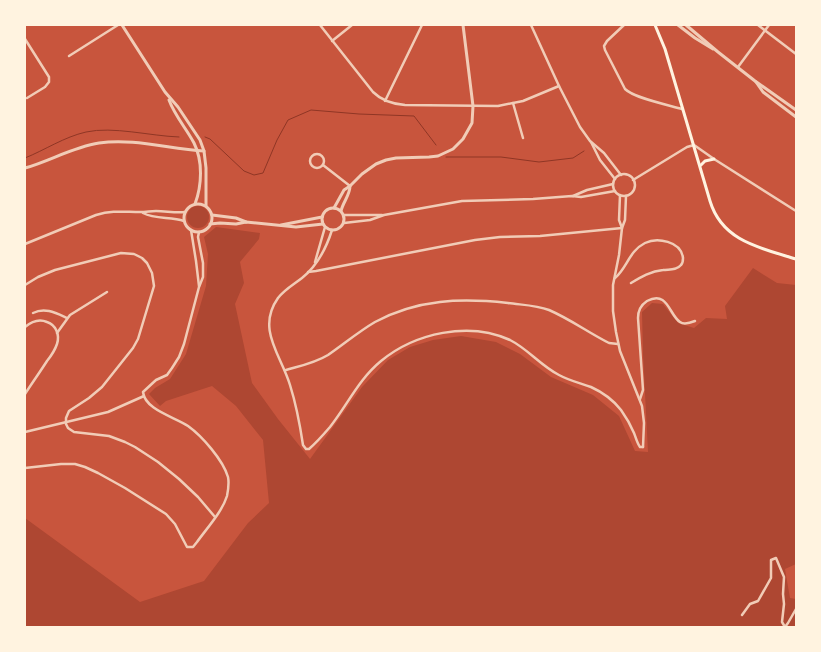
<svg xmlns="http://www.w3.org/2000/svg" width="821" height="652" font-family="Helvetica,sans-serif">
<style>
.green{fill:#ae4732}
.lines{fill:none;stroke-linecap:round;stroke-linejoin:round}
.stream{stroke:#8f3625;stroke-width:1}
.minor{stroke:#f1ccb7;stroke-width:2.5}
.tertiary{stroke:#f1ccb7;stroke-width:3}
.secondary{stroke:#fff3e0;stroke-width:3}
</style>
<rect width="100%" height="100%" fill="#c8553d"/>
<g class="green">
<circle cx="198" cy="217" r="11"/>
<polygon points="216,227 260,233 259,239 240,262 244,283 235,304 252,383 278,419 310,459 362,387 388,360 410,347 433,340 461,336 496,342 520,354 551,377 593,395 619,416 635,451 648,452 643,354 642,312 652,303 663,304 678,323 694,328 706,318 727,319 725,306 753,268 777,283 796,285 796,564 785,569 790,598 796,599 796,627 25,627 25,518 140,602 204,581 248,523 269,503 263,440 236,406 212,386 166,401 160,406 149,394 155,388 170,379 186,354 206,286 208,254 204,237"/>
</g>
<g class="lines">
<g class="stream">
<polyline points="205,137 210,139 244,171 254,175 263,173 277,140 288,120 311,110 359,114 414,116 436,145"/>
<polyline points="446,157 501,157 539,162 573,158 584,151"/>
<path d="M25,158C45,150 64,137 86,132C113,126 150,136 179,137"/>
</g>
<g class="minor">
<path d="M320,25L373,92C382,101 392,104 405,105L498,106L523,101L559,86"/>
<polyline points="531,25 559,86 580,127 590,141 604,153 621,175"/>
<path d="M624,25L607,41L604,46L605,50L625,89C634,98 668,105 682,109"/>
<polyline points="758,25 796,54"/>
<polyline points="25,39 49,77 49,82 45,87 27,98"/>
<polyline points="332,41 352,25"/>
<polyline points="69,56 118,25"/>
<polyline points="738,67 769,25"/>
<polyline points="385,101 422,25"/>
<polyline points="513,103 523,138"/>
<polyline points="591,142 600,160 615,179"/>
<circle cx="317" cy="161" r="7"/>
<polyline points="323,165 350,186"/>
<circle cx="624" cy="185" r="11"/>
<polyline points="633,180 687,147 694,145 714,159 796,211"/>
<polyline points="620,195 619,220 622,228"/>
<polyline points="573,196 587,190 613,184"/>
<polyline points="626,196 625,220 622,228 619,255 613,285 613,311 616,332 620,351 642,406 644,423 643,447"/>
<path d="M143,213C156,220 171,216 184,221"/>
<polyline points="344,215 382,215"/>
<polyline points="344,223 370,220 384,215 462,201 533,199 572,196 581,197 615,191"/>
<polyline points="191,230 196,261 199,286"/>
<path d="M332,230C326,249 317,266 302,278C293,285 285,289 278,298C256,329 281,355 290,385C296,404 300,425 303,445L306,449H309C317,442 324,434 330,427C348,404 359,379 381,361C415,333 469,321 510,340C528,349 541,366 559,375C570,381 580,383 591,387C602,392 614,401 621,410C626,417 631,426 634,433C636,438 637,443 640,447H643"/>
<path d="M25,244L96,215C113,210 124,212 140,212C146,212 151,211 156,211C166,211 175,213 185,212"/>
<polyline points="315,262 325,227"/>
<polyline points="308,272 316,271 475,240 500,237 540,236 622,228"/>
<path d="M615,278C627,268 629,251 645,243C657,237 681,241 683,258C683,260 683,263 681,265C676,271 669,269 663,270C651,271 641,277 631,283"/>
<polyline points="25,285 38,277 55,270 121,253 134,254 142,258 147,263 152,273 154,286 138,339 133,348 102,387 89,398 69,411 66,418 66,424 68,428 74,432 109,436 125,442 135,447 158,462 179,479 198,497 215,517"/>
<path d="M33,313C45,307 56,313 67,318"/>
<path d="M25,327C31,322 38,318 47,322C56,325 60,335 57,344C55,350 51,356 47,361C40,372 32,383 25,394"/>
<polyline points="57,333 70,315 107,292"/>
<path d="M286,370C300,366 315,363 328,355C344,344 358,332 375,322C418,299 461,298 508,303C522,305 536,305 549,310C570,319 589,333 609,343L618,344"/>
<path d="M640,399L643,390L638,318C638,311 641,305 647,301C668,290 669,315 680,322C684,325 690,323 695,321"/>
<polyline points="25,432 108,412 144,396"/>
<path d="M25,468L61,464H75L85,467L98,473L125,488L166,514L175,524L187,547H193L197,542C207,528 222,512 227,496C228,491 229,482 228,477C223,460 202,436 188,426C175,417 145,410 143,392L156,380L167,375L172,368L179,357L184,344L199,287L203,277V263L198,237L199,232"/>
<polyline points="742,615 750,604 758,601 771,578 771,560 776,558 784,577 783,594 784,604 782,622 785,627 788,623 796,609"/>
</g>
<g class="tertiary">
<polyline points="122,25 165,92 178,107 200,140 204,151 206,168 206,206"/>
<polyline points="678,25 695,38 713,49"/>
<polyline points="686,25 718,52 755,81 796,110"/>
<polyline points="756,82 763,92 796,117"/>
<path d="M169,100C175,116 186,128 194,143C203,161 202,185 195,204"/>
<path d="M25,168C50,161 73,147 99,143C134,138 169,149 204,151"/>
<circle cx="198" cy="218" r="14"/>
<circle cx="333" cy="219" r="11"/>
<polyline points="334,208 344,190 350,186 362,174 376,164 386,160 396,158 429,157 438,156 453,149 463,139 472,123 473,106 463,25"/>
<path d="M341,211C343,202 350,195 350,186"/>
<polyline points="212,215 236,218 246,222"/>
<polyline points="210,224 220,223 236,224 246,222 296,227 323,224"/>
<polyline points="281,225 322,217"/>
</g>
<g class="secondary">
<path d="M655,25L665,49L710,201C722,241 760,248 796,259"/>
<polyline points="701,165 705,161 714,159"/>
</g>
</g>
<rect width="821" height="652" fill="none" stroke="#fff3e0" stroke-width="52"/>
</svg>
